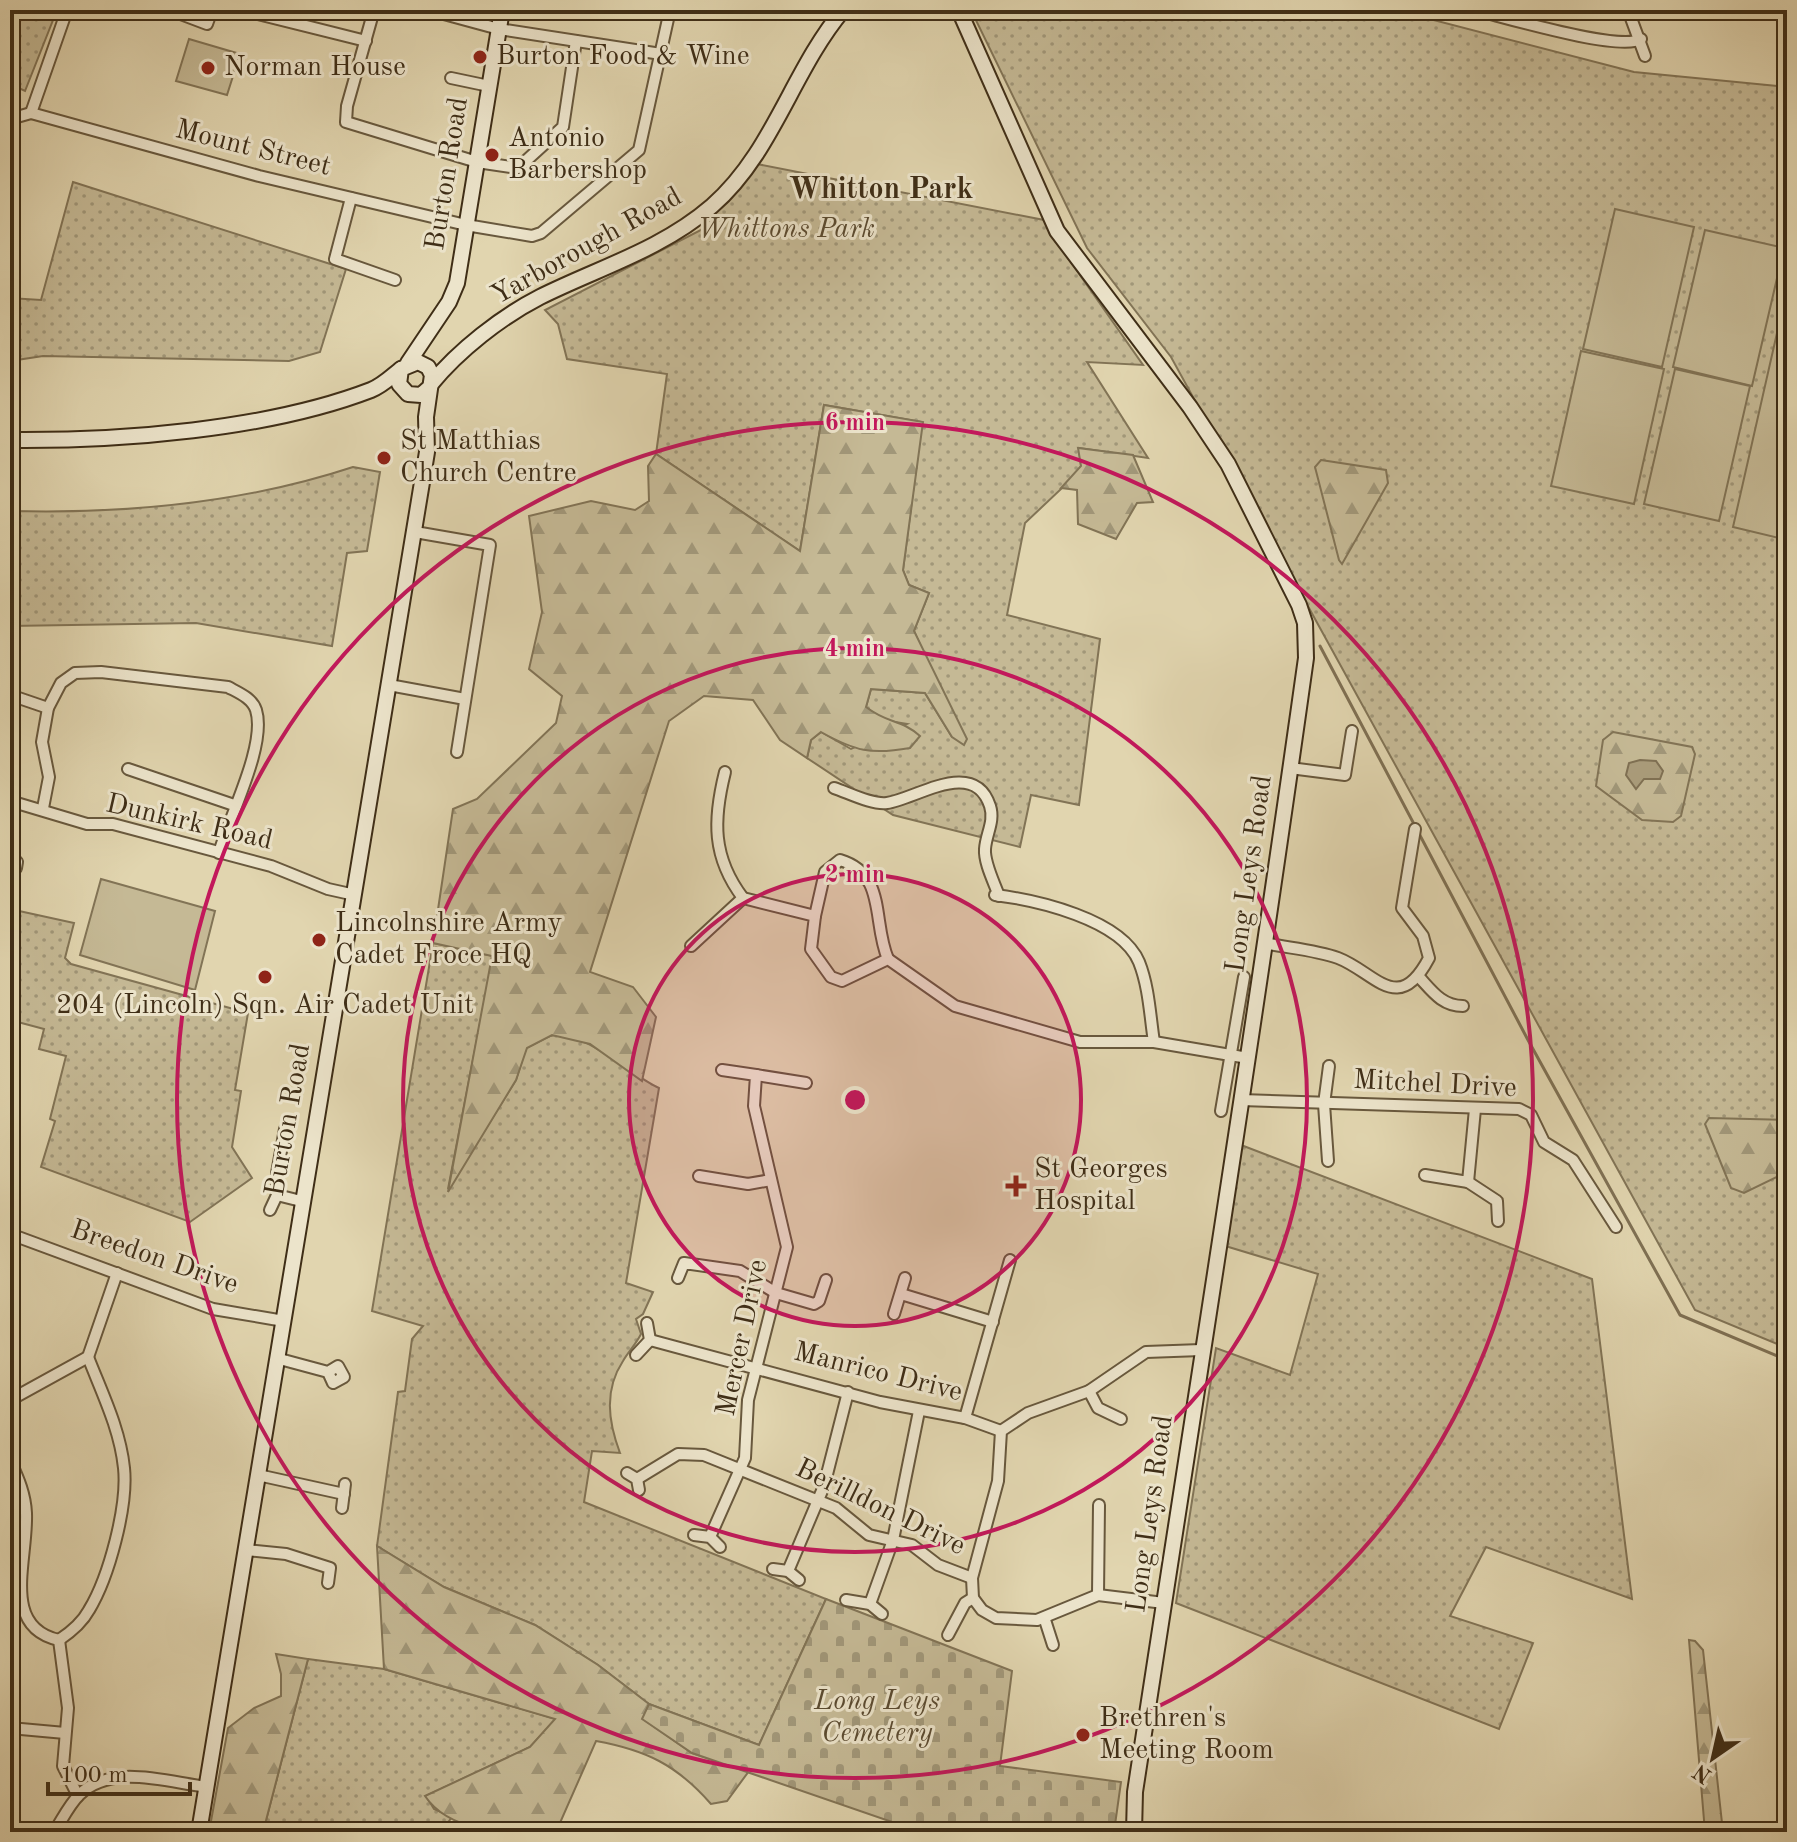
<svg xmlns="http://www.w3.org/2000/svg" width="1797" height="1842" font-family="'Old Standard TT',serif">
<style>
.green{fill:url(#green-dots);stroke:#827456;stroke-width:2}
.forest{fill:url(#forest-firs);stroke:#827456;stroke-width:2}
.cemetery{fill:url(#cemetery-stones);stroke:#827456;stroke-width:2}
.pitch{fill:#c5b995;stroke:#827456;stroke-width:2}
.water{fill:#aa9c7b;stroke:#7f7053;stroke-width:2}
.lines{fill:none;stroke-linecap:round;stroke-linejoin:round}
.stream{stroke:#7f7053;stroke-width:3}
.street-casing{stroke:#68583d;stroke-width:14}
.secondary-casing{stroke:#3f2e17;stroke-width:18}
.street{stroke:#ece4cb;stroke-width:10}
.secondary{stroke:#ece4cb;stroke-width:14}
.ring{fill:none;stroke:#c2185b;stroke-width:4}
.poi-dot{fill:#8f2418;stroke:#ece4cb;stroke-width:3}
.labels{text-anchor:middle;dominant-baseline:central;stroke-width:6;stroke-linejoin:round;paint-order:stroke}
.poi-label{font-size:28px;fill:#3f2e17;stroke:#ece4cb;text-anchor:start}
.street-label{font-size:28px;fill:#3f2e17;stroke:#ece4cb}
.park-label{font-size:28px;font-style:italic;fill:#5a4a30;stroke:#ece4cb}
.neighbourhood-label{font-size:30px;font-weight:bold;fill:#3f2e17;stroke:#ece4cb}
.centre{fill:#c2185b;stroke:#ece4cb;stroke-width:4}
.ring-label{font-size:24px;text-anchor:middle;font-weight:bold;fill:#c2185b;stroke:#ece4cb;stroke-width:6;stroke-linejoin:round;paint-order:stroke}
</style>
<defs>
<pattern id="green-dots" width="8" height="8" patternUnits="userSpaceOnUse" patternTransform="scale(2)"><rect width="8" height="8" fill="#c5b995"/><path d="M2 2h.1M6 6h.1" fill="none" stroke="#a19779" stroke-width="1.8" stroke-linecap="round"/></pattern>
<pattern id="forest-firs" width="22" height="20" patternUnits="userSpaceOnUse" patternTransform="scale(2)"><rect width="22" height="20" fill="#c5b995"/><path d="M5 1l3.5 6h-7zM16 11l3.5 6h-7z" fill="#a19779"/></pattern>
<pattern id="cemetery-stones" width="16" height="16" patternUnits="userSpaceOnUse" patternTransform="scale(2)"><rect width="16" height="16" fill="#c5b995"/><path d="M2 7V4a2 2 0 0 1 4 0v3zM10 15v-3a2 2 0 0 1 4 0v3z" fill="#a19779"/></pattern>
</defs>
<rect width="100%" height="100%" fill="#e1d5af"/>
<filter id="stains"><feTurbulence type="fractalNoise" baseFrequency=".0025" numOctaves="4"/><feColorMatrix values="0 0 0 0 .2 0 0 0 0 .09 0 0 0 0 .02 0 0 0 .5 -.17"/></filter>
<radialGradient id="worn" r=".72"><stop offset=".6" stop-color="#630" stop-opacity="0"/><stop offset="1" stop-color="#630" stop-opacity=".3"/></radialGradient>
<g class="green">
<polygon points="10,10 57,10 25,91 10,84"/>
<polygon points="971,10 1395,10 1634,72 1787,87 1787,1348 1695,1310 1171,357 1087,248"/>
<polygon points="757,164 1049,221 1068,258 1143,365 1087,362 1148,458 1079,448 1081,466 1078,473 1025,523 1007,615 1100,639 1079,805 1031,795 1020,847 893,815 807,758 811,740 821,732 851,749 907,724 883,720 866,707 871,689 925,693 952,737 930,667 914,631 929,593 909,585 903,570 922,422 824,405 800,551 656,454 667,374 567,359 558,324 545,310 701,230"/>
<polygon points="73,182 346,269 320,352 289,361 43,356 10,361 10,298 41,300"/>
<path d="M353,467L380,472L367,551L347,553L332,646L196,623L10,626V511C124,514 244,503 353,467Z"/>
<polygon points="10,909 74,923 65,958 71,964 248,1013 235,1090 241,1091 232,1147 252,1178 190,1222 41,1167 55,1121 50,1119 66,1056 39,1049 44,1029 14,1021 15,1016 10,1015"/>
<path d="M433,943L493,956L448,1189L516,1080L526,1048C534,1045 542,1039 550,1036C581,1027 630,1075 659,1088L626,1283L653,1292L643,1314L636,1319L641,1334C636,1344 629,1351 623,1361C604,1390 608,1421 620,1453L592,1451L584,1502L826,1599L759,1745L649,1704L598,1665L535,1625L444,1587L377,1546L398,1392L405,1391L412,1339L423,1326L372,1311Z"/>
<polygon points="1241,1145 1592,1279 1632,1599 1486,1547 1450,1616 1533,1643 1499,1729 1176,1603 1216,1348 1290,1375 1318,1274 1222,1245"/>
<polygon points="308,1659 384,1669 556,1719 530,1747 426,1796 434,1809 452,1817 441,1832 263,1832"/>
</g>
<g class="forest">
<path d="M824,405L923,422L903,570L909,585L929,593L914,631L967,739L964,745L952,737L925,693L871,689L866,707C888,724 901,719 920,736L910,748C871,755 855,751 821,732L811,740L807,758L780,740L753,700L704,696L669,721L590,972L633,987L656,1017L642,1081L590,1044L552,1035L527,1048L516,1080L448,1192L492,956L433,943L453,809L477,799L556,723L562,696L529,669L542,612L529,516L591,501L635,510L649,501L648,466L656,454L800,551Z"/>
<polygon points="1078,448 1133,455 1153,502 1137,503 1116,539 1078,524 1077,490 1061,488 1081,466"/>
<polygon points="1321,460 1386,470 1388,483 1342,564 1339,560 1315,467"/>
<polygon points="1613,732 1692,747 1695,754 1681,816 1673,822 1642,820 1596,786 1603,740"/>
<polygon points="1709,1118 1787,1120 1787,1172 1744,1193 1731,1188 1705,1124"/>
<path d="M377,1546L444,1587L535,1625L598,1665L649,1704L643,1719L692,1753L749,1771L727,1801L711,1804C677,1765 646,1750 596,1741L556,1832C513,1832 452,1836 425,1796L530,1747L555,1719L384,1669Z"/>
<polygon points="1689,1640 1695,1641 1703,1650 1723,1832 1705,1832"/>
<polygon points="276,1654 308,1659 263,1832 209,1832 228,1728 254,1708 281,1696 281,1674"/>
</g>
<polygon class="cemetery" points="826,1599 1012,1671 1000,1766 1121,1782 1114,1832 921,1832 692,1753 642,1719 649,1704 759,1745"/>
<g class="pitch">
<polygon points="189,39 240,54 227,95 176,81"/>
<polygon points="1615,209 1694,227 1662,367 1583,349"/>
<polygon points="1705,230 1784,248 1752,386 1673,367"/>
<polygon points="1787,289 1787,540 1733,527"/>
<polygon points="1581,351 1664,369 1634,504 1551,486"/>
<polygon points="1675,369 1750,386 1719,521 1644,504"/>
<polygon points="101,879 215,911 195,990 80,955"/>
</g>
<polygon class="water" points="1640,760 1656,761 1663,771 1660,779 1644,779 1636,789 1626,775 1629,763"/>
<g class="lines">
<polyline class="stream" points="1320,646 1528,1040 1680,1315 1787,1360"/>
<defs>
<g id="street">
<polyline points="170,10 207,24 212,10"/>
<polyline points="242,10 366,41"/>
<polyline points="374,10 347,106 346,122 477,162 518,168 563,127 576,41"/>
<polyline points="429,10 499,29 661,54"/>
<path d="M1475,10C1504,17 1620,52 1641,39"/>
<polyline points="1628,10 1645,56"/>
<polyline points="451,78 489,86"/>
<polyline points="31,113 67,10"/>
<polyline points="10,119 31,113 259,176 466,225 532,236 541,233 639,150 670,10"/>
<polyline points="351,198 335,259 395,280"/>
<polyline points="10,230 11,236"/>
<polyline points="415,532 490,545 457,752"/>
<polyline points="389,685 465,699"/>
<polyline points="10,695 48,708"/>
<polyline points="1290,768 1345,775 1352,731"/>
<polyline points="128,769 234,805"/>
<path d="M725,772C713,820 712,857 743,898"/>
<path d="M834,788C849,793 872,805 887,803C916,799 974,757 990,806C995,821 986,834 985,849C984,863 994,882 999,896"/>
<polyline points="10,801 87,824 113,824 271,866 328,889 355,895"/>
<path d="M43,808L49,777L42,742L48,708L61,683L75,673L101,672L228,687C239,693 252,698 256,710C267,745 229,817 219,853"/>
<polyline points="10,860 17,862 16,868 10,866"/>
<path d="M995,895C1036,900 1121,919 1139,962C1149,987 1150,1016 1154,1042"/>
<path d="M815,916L825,872L840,860C887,874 872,922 888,959"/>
<path d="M1264,943C1288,948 1316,950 1338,958C1375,972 1398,1017 1429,958L1423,936L1402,908L1415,829"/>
<polyline points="691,946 743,898 815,916 811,949 831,977 842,981 888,959 955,1006 1080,1042 1154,1042 1248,1058"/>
<path d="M1419,977C1432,991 1442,1006 1463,1006"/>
<polyline points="756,1075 806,1083"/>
<polyline points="1241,1100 1519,1109 1531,1115 1544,1142 1573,1160 1616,1227"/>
<polyline points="1221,1111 1244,977"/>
<polyline points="285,1129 277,1173 277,1195 301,1201"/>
<polyline points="1328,1161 1324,1104 1329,1066"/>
<polyline points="1425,1175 1468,1182 1475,1109"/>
<polyline points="699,1176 748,1184 771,1180"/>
<polyline points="1468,1182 1497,1201 1498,1221"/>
<polyline points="270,1210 277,1195"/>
<polyline points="10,1234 213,1309 284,1321"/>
<polyline points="678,1278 684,1263 740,1271 776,1293 814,1304 819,1301 826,1280"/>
<polyline points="901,1294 993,1322"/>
<polyline points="894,1314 905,1278"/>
<polyline points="650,1340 880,1402 965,1418 1001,1431"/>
<polyline points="636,1355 650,1340 647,1323"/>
<polyline points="88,1357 117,1273"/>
<polyline points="276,1358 328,1372 338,1366 344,1377 333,1383 328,1372"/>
<polyline points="1089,1391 1098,1408 1121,1419"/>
<polyline points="10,1400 88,1357"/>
<polyline points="965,1418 1010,1260"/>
<path d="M10,1460C18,1478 25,1493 26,1513C28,1560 0,1627 59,1640"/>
<polyline points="627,1473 637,1479 639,1490"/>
<polyline points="258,1475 344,1494"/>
<polyline points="637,1479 678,1454 704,1455 836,1508 869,1535 912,1545 938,1565 972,1578"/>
<polyline points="342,1508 345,1484"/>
<polyline points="694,1535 710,1537 720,1547"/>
<polyline points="710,1537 745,1458 748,1400 787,1247 754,1106 756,1075 722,1070"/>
<polyline points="246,1550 286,1554 330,1568 328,1583"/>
<polyline points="773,1569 788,1571 799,1580"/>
<polyline points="788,1571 824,1486 848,1392"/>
<polyline points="1098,1595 1099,1505"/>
<polyline points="846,1600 870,1604 882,1614"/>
<polyline points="1164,1603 1098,1595 1037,1620 996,1618 982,1610 973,1598 972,1578 998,1481 1001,1431 1028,1413 1089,1391 1146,1352 1201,1350"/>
<polyline points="870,1604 893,1540 919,1411"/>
<polyline points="1045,1620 1053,1645"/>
<polyline points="948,1635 965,1603 973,1598"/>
<path d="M59,1640C71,1632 82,1623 89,1610C109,1577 128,1506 124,1468C120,1429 102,1393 88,1357"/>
<polyline points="59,1640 68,1708 63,1766 78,1796"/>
<polyline points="10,1728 65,1733"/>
<path d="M54,1832C62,1820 69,1805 79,1795C111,1763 166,1782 207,1787"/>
</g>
<g id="secondary">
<path d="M959,10L1057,231L1190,407L1228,464L1299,605L1305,623L1306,658C1253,1037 1193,1414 1135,1792L1134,1832"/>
<polyline points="408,363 449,302 457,283 502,10"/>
<path d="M431,384C459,350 501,317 540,297C598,268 661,250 712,206C773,153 792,71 843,10"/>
<path d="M10,440C120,441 267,430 371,390C382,386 392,376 401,369"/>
<polyline points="199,1832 427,452 426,417 432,375 428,367 418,362 401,369 399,384 408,394 421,395 430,387"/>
</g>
</defs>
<use href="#street" class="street-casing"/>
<use href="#secondary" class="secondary-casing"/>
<use href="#street" class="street"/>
<use href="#secondary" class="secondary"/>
</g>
<circle cx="855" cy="1100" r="226" fill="#c2185b" fill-opacity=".12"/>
<g class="ring">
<circle cx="855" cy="1100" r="226"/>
<circle cx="855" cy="1100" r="452"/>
<circle cx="855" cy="1100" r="678"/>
</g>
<g class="poi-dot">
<circle cx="480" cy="57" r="8"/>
<circle cx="208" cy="68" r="8"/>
<circle cx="492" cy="155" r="8"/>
<circle cx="384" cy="458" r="8"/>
<circle cx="319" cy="940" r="8"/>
<circle cx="265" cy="977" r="8"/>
<path d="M1012 1174h8v8h8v8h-8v8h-8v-8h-8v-8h8z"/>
<circle cx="1083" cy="1735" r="8"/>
</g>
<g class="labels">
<g class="poi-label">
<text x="496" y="57">Burton Food &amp; Wine</text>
<text x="224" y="68">Norman House</text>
<text x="508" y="139">Antonio<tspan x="508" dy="32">Barbershop</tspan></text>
<text x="400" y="442">St Matthias<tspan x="400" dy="32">Church Centre</tspan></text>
<text x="335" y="924">Lincolnshire Army<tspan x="335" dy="32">Cadet Froce HQ</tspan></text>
<text x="265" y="1006" text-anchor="middle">204 (Lincoln) Sqn. Air Cadet Unit</text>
<text x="1034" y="1170">St Georges<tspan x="1034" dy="32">Hospital</tspan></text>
<text x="1099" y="1719">Brethren's<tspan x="1099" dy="32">Meeting Room</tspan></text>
</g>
<g class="street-label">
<text transform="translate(253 149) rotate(14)">Mount Street</text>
<text transform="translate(448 174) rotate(-81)">Burton Road</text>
<text transform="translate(587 247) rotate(-29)">Yarborough Road</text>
<text transform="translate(189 823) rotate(13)">Dunkirk Road</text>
<text transform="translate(1250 874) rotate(-82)">Long Leys Road</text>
<text transform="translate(1435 1085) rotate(3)">Mitchel Drive</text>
<text transform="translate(289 1120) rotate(-80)">Burton Road</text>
<text transform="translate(154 1258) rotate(19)">Breedon Drive</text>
<text transform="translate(743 1338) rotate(-78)">Mercer Drive</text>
<text transform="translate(878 1373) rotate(14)">Manrico Drive</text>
<text transform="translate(880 1508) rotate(26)">Berilldon Drive</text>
<text transform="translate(1151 1514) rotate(-82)">Long Leys Road</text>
</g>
<g class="park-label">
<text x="786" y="230">Whittons Park</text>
<text x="877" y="1702">Long Leys<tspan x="877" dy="32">Cemetery</tspan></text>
</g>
<g class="neighbourhood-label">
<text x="881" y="190">Whitton Park</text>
</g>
</g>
<circle cx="855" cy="1100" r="12" class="centre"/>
<g class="ring-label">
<text x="855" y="430">6 min</text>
<text x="855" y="656">4 min</text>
<text x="855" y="882">2 min</text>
</g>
<rect width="1797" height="1842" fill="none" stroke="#e1d5af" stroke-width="40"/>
<rect x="12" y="12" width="1773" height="1818" fill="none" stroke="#3f2e17" stroke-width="4"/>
<rect x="20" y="20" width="1757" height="1802" fill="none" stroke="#3f2e17" stroke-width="2"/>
<g transform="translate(1713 1758) rotate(214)" stroke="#ece4cb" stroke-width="6" paint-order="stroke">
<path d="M0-6L14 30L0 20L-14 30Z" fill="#3f2e17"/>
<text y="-12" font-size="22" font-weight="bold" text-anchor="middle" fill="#3f2e17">N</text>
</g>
<path d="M48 1782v12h142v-12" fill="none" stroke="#3f2e17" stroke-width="4"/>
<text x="60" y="1782" font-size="24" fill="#3f2e17" stroke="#ece4cb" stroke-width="6" paint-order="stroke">100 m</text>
<rect width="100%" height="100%" filter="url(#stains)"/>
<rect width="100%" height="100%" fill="url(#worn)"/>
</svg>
